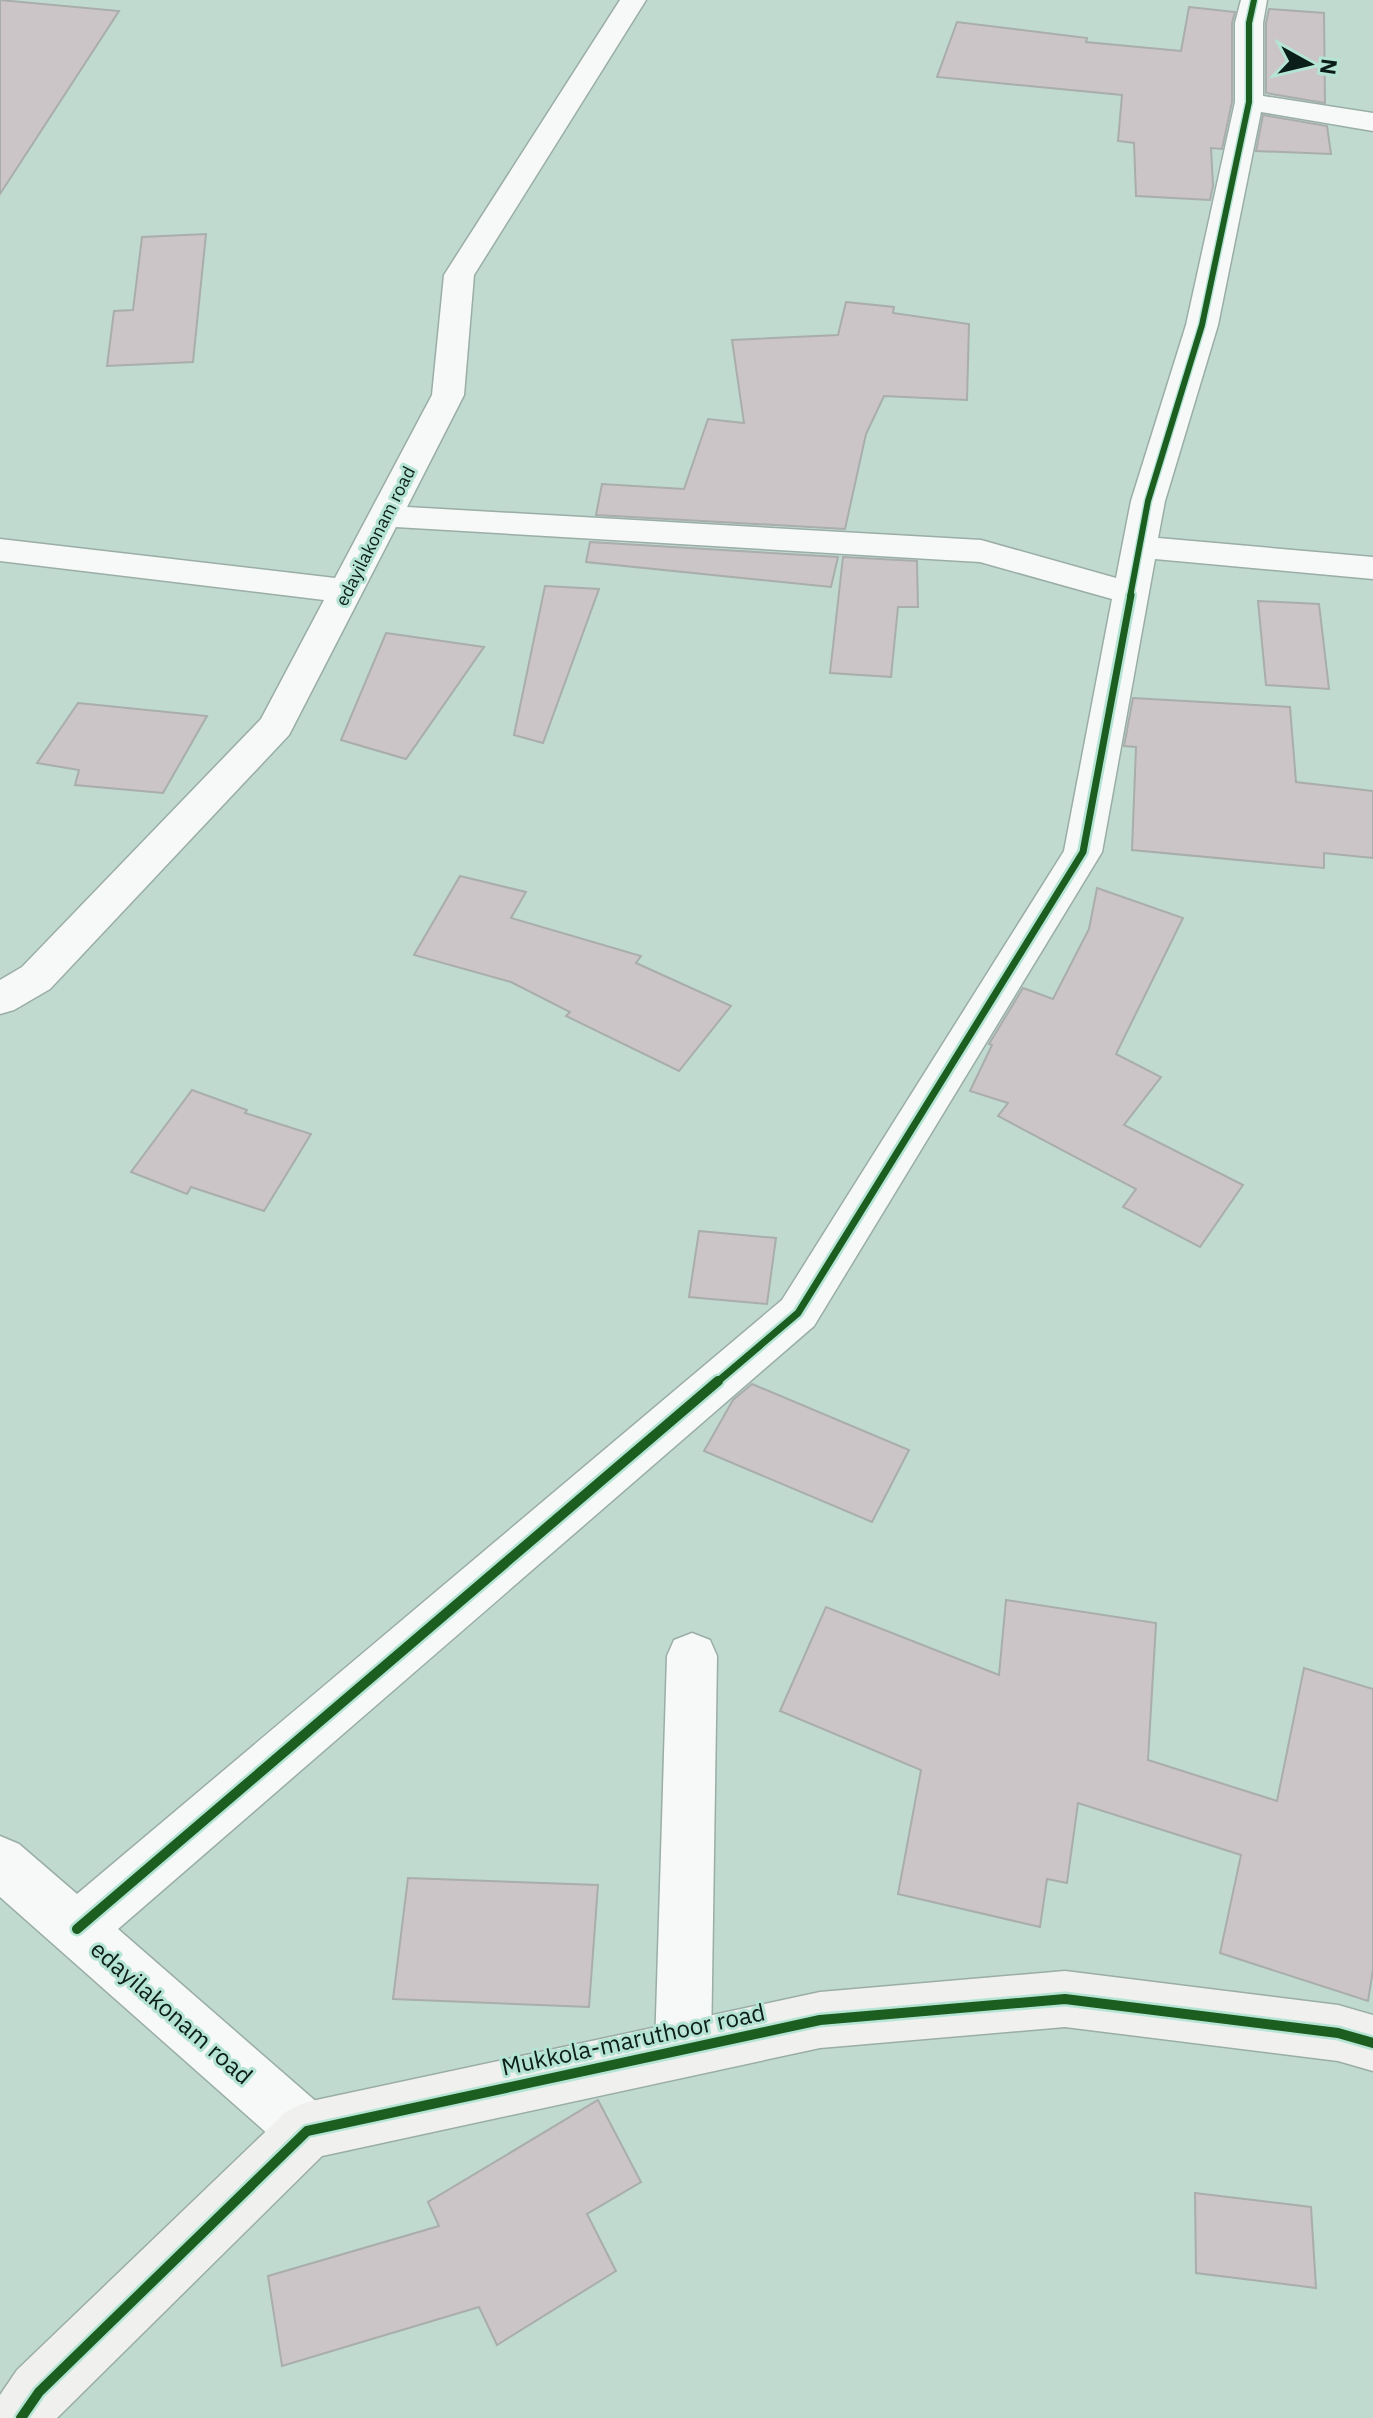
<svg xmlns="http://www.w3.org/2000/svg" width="1373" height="2418" font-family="'IBM Plex Sans',sans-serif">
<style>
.building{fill:#cbc5c8;stroke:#a9adac;stroke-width:2}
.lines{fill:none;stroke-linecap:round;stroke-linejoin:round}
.street-casing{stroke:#9aada6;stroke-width:3}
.secondary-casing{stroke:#9aada6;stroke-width:3}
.street{fill:#f6f9f8;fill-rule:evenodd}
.secondary{fill:#f0f1ee;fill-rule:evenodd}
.cycleway-far2-casing{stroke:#b5e4d4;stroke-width:9}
.cycleway-far1-casing{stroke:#b5e4d4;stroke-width:12}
.cycleway-casing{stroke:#b5e4d4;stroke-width:15}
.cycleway-far2{stroke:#1b5e20;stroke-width:6}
.cycleway-far1{stroke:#1b5e20;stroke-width:7}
.cycleway{stroke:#1b5e20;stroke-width:10}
.labels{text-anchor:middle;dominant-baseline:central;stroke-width:6;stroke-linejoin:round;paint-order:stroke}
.far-street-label{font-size:18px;fill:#0c1e19;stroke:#b5e4d4}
.near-street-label{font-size:24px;fill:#0c1e19;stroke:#b5e4d4}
</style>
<rect width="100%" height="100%" fill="#c0dad0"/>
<g class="building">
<polygon points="0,0 119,11 0,194"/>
<polygon points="1189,7 1235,12 1232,23 1232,102 1222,149 1211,148 1213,186 1210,200 1136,196 1134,143 1118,141 1122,95 937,77 957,22 1087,38 1086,42 1181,51"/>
<polygon points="1269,9 1324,13 1325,103 1266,93 1266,23"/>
<polygon points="1263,115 1327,126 1331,154 1256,151"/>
<polygon points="206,234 193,362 107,366 114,311 133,310 142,237"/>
<polygon points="846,302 894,307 893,313 969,324 967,400 884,396 866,434 845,529 596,515 602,484 684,489 708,419 744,423 732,340 838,335"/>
<polygon points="590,542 838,557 831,587 586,562"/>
<polygon points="843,557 917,561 918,607 898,607 891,677 830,673"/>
<polygon points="545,586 599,589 543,743 514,735"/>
<polygon points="1258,601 1319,604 1329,689 1266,685"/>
<polygon points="386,633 484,647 406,759 341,740"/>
<polygon points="1133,698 1290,707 1296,782 1373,791 1373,858 1324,853 1324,868 1132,850 1136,747 1124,746"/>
<polygon points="78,703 207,716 163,793 75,785 79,770 37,763"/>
<polygon points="460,876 526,892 511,918 641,956 636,963 731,1006 679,1071 566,1016 570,1012 511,982 414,955"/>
<polygon points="1097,888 1183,918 1116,1054 1161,1077 1124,1125 1243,1185 1200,1247 1123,1207 1136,1189 998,1116 1008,1103 970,1091 992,1045 989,1044 1023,988 1053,999 1089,929"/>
<polygon points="192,1090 247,1110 245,1113 311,1134 264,1211 191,1187 187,1194 131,1172"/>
<polygon points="699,1231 776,1238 767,1304 689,1297"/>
<polygon points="752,1384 909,1450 872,1522 704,1451 733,1400"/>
<polygon points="1006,1600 1156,1623 1148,1760 1277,1801 1304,1668 1373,1689 1373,1970 1368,2001 1220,1953 1241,1855 1078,1803 1067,1883 1047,1879 1040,1927 898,1894 921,1770 780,1711 826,1607 999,1675"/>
<polygon points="408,1878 598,1885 589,2007 393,1999"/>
<polygon points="598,2100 641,2182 587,2214 616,2271 497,2345 479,2307 282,2366 268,2276 439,2226 428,2202"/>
<polygon points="1195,2193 1311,2207 1316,2288 1196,2273"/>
</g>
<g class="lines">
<defs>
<g id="street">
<polygon points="620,0 646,0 474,275 464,395 407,507 981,540 1116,578 1131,501 1186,325 1235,102 1235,23 1241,0 1267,0 1263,23 1263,96 1373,113 1373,131 1261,112 1218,325 1165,501 1158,538 1373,557 1373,579 1155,559 1102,852 814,1326 118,1929 327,2111 336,2131 327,2151 307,2160 287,2151 0,1897 0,1836 19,1844 77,1894 782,1300 1064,851 1112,599 980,562 396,527 289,735 50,989 14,1010 0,1014 0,980 22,967 261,719 324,600 0,561 0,539 335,578 432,395 444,275"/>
<polygon points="692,1633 710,1640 717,1656 711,2049 703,2069 683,2077 663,2069 655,2049 667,1656 674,1640"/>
</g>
<polygon id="secondary" points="1065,1971 1338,2005 1373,2015 1373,2071 1338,2061 1065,2027 820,2048 322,2156 57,2418 0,2418 0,2395 17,2370 287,2111 307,2102 820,1992"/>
</defs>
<use href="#street" class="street-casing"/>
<use href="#secondary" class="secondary-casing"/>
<use href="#street" class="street"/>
<use href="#secondary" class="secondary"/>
<defs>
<polyline id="cycleway-far2" points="1130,597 1148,501 1202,325 1249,102 1249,23 1254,0"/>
<polyline id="cycleway-far1" points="716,1383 798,1313 1083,852 1131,595"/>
<g id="cycleway">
<polyline points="77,1929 718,1381"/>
<polyline points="21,2418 39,2392 307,2131 820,2020 1065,1999 1338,2033 1373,2043"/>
</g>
</defs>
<use href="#cycleway-far2" class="cycleway-far2-casing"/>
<use href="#cycleway-far1" class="cycleway-far1-casing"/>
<use href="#cycleway" class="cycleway-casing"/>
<use href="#cycleway-far2" class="cycleway-far2"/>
<use href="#cycleway-far1" class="cycleway-far1"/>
<use href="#cycleway" class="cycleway"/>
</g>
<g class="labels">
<g class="far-street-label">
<text transform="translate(375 536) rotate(-63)">edayilakonam road</text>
</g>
<g class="near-street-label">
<text transform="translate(172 2012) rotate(41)">edayilakonam road</text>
<text transform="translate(633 2039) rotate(-12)">Mukkola-maruthoor road</text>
</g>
</g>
<g transform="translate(1309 64) rotate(98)" stroke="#b5e4d4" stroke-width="6" paint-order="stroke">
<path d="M0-6L14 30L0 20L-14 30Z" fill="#0c1e19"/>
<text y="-12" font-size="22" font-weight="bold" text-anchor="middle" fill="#0c1e19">N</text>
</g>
</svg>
